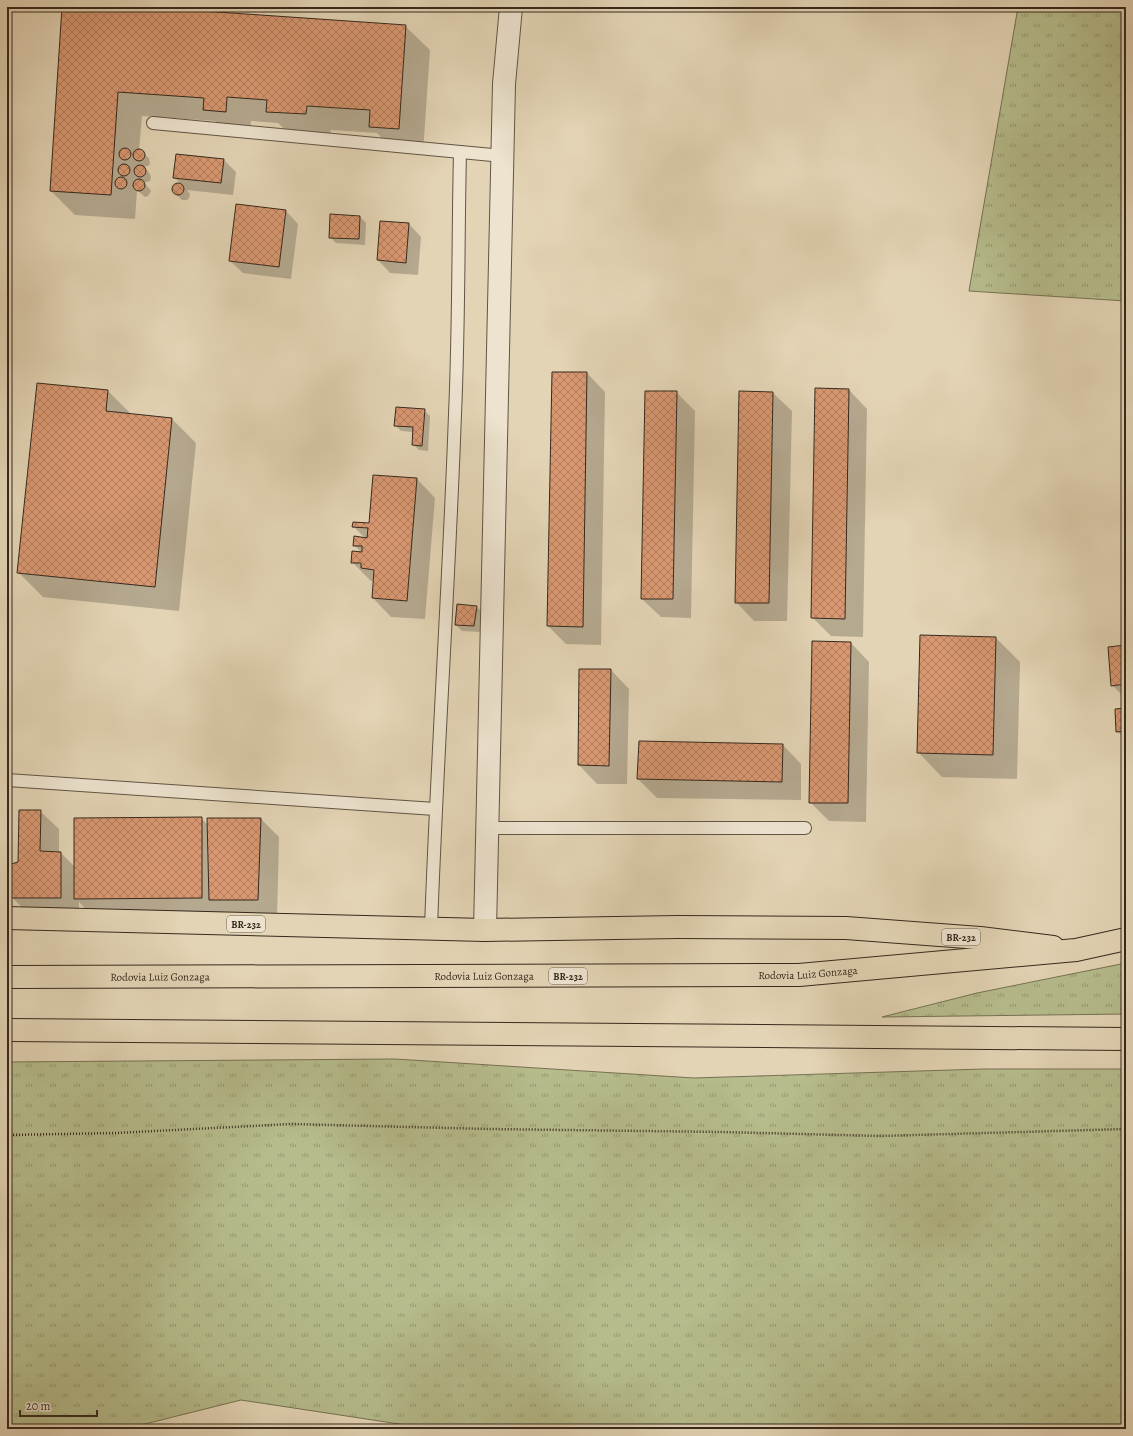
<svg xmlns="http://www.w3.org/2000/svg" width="1133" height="1436" font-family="Alegreya,serif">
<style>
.grass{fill:url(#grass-tufts);stroke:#767254}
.shadow{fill:#0003}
.building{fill:url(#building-cross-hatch);stroke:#36291d}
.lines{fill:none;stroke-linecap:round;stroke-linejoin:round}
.lane-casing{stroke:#615443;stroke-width:14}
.street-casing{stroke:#615443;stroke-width:24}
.primary-casing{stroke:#36291d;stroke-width:24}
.highway-casing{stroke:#36291d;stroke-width:24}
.path{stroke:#36291d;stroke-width:2.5;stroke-dasharray:1 2;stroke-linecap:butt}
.lane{stroke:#ede3cf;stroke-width:12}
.street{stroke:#ede3cf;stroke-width:22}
.primary{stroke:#e3d4b5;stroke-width:22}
.highway{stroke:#e3d4b5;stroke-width:22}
.labels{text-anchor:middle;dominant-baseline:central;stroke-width:4;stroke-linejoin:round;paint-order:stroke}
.shield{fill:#ede3cf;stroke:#6d6152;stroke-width:1}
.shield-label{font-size:10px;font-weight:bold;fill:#36291d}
.street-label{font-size:11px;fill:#36291d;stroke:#ede3cf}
</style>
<defs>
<pattern id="grass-tufts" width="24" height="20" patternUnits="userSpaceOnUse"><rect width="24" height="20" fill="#b6bc8c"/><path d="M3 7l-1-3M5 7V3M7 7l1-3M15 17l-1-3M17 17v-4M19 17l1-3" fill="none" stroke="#959972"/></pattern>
<pattern id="building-cross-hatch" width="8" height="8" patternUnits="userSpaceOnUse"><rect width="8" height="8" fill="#d99871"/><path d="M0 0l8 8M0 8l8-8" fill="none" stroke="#b17c5c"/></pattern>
</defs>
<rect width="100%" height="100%" fill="#e3d4b5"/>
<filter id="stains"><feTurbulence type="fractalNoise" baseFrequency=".005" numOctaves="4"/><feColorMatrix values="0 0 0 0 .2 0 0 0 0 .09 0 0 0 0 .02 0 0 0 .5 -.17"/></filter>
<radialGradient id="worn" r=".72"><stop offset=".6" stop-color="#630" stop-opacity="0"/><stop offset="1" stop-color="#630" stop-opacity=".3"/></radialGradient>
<g class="grass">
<polygon points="1018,7 1126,7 1126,301 969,291"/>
<polygon points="1126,963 1126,1014 882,1017 977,993"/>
<polygon points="395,1059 694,1078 984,1069 1126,1069 1126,1429 824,1429 823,1426 746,1429 432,1429 241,1400 125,1429 7,1429 7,1062"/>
</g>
<g class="shadow">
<polygon points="63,7 129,7 405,26 430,50 423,153 394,151 377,133 331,130 330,138 292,136 278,123 251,121 250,136 228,134 215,121 142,116 139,150 149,158 150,164 148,166 144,167 150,174 151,177 150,181 147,182 143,182 149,188 151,191 148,196 145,197 137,190 135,219 75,215 51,191"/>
<polygon points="224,160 236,172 233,195 187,190 190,194 189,198 187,200 182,200 176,194 173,189 174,186 177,184 182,185 174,177"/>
<polygon points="286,211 298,224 291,279 243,273 230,261"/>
<polygon points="360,217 366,223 365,245 336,243 330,237"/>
<polygon points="381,222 409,224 421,237 418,275 390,273 378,260"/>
<polygon points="587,373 605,392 601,645 566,644 548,626"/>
<polygon points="849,390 867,409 863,637 831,636 812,617"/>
<polygon points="108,391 132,415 172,419 196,443 179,611 43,597 18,572"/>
<polygon points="676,392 695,411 691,618 661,617 642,599"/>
<polygon points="773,393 792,411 787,621 754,621 736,602"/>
<polygon points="424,410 430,416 428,451 419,450 413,444 413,432 401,431 395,425"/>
<polygon points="417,479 435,498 425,619 391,617 373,598 374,581 371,581 352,562 362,553 354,545 366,539 353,526 370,524"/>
<polygon points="477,607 483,613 480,632 462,631 456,625"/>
<polygon points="996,638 1020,662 1017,779 942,777 918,752"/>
<polygon points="851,643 869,662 866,822 829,821 810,802"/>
<polygon points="1126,646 1126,697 1125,698 1112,685"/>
<polygon points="580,670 611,670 629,689 627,784 597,784 579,765"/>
<polygon points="1126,709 1126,740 1117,731"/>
<polygon points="640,742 783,745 801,764 801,800 657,798 638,779"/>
<polygon points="40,811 59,829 59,853 61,853 75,867 201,818 209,826 261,819 279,837 277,919 99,923 79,902 79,916 30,916 12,897 19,863"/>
</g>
<g class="building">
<polygon points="62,7 144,7 406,25 399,129 369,127 370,110 307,106 306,114 266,112 267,100 227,97 226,112 203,110 204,98 118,92 111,195 50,191"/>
<circle cx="125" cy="154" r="6"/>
<circle cx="139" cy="155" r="6"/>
<polygon points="176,154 224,159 221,183 173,178"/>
<circle cx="124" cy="170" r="6"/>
<circle cx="140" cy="171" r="6"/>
<circle cx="121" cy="183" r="6"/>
<circle cx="139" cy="185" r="6"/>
<circle cx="178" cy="189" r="6"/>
<polygon points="236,204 286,210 279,267 229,261"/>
<polygon points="330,214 360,216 359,239 329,238"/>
<polygon points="380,221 409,223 406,263 377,260"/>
<polygon points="552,372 587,372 583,627 547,626"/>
<polygon points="37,383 108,390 106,411 172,418 155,587 17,573"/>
<polygon points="815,388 849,389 845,619 811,618"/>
<polygon points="645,391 677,391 673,599 641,599"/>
<polygon points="739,391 773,392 769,603 735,603"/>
<polygon points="396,407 425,409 422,446 412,445 413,427 394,426"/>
<polygon points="373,475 417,478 407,601 372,598 374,570 361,568 361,563 351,563 352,551 362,552 362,546 353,546 354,536 367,538 368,528 352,527 353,522 369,523"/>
<polygon points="457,604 477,606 474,626 455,625"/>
<polygon points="920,635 996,637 993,755 917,753"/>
<polygon points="812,641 851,642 848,803 809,803"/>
<polygon points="1126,645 1126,684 1111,686 1108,647"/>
<polygon points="579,669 611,669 609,766 578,765"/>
<polygon points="1126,708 1126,731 1116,732 1115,709"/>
<polygon points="639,741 783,744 782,782 637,779"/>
<polygon points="19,810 41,810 40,851 61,852 61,898 11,898 11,864 18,862"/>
<polygon points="202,817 202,898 74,899 74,818"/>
<polygon points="207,818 261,818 258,900 209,900"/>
</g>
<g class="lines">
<defs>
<g id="lane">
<polyline points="153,123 503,156"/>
<polyline points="7,780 435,809"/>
<polyline points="488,828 805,828"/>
<path d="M431,928C437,757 449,585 455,414C459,326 458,239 460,152"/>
</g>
<polyline id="street" points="485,930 504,84 511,7"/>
<polyline id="primary" points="7,918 485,930 678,927 846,928 980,938 1053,947"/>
<g id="highway">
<path id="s1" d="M7,977L799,975L1076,950L1126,939"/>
<polyline points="7,1030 1126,1039"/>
</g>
</defs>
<use href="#lane" class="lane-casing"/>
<use href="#street" class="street-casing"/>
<use href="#primary" class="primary-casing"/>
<use href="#highway" class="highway-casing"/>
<polyline class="path" points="7,1135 116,1133 291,1124 489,1129 722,1132 880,1136 1126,1129"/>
<use href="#lane" class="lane"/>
<use href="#street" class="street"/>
<use href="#primary" class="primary"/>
<use href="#highway" class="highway"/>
</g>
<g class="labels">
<g class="shield">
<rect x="227" y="916" width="38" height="16" rx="3"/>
<rect x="942" y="929" width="38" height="16" rx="3"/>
<rect x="549" y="968" width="38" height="16" rx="3"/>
</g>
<g class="shield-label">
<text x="246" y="924">BR-232</text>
<text x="961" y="937">BR-232</text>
<text x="568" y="976">BR-232</text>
</g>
<g class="street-label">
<text stroke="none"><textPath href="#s1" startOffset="801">Rodovia Luiz Gonzaga</textPath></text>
<text stroke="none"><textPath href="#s1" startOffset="477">Rodovia Luiz Gonzaga</textPath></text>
<text stroke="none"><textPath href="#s1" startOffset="153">Rodovia Luiz Gonzaga</textPath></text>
</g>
</g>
<rect width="1133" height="1436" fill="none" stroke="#e3d4b5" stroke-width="24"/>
<rect x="8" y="8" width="1117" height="1420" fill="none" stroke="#36291d" stroke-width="2"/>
<rect x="12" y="12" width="1109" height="1412" fill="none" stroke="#36291d"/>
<path d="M20 1410v6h77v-6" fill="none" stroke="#36291d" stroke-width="2"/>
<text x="26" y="1410" font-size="12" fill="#36291d" stroke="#ede3cf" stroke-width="3" paint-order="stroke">20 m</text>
<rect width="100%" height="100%" filter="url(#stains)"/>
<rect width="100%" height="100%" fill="url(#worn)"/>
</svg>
